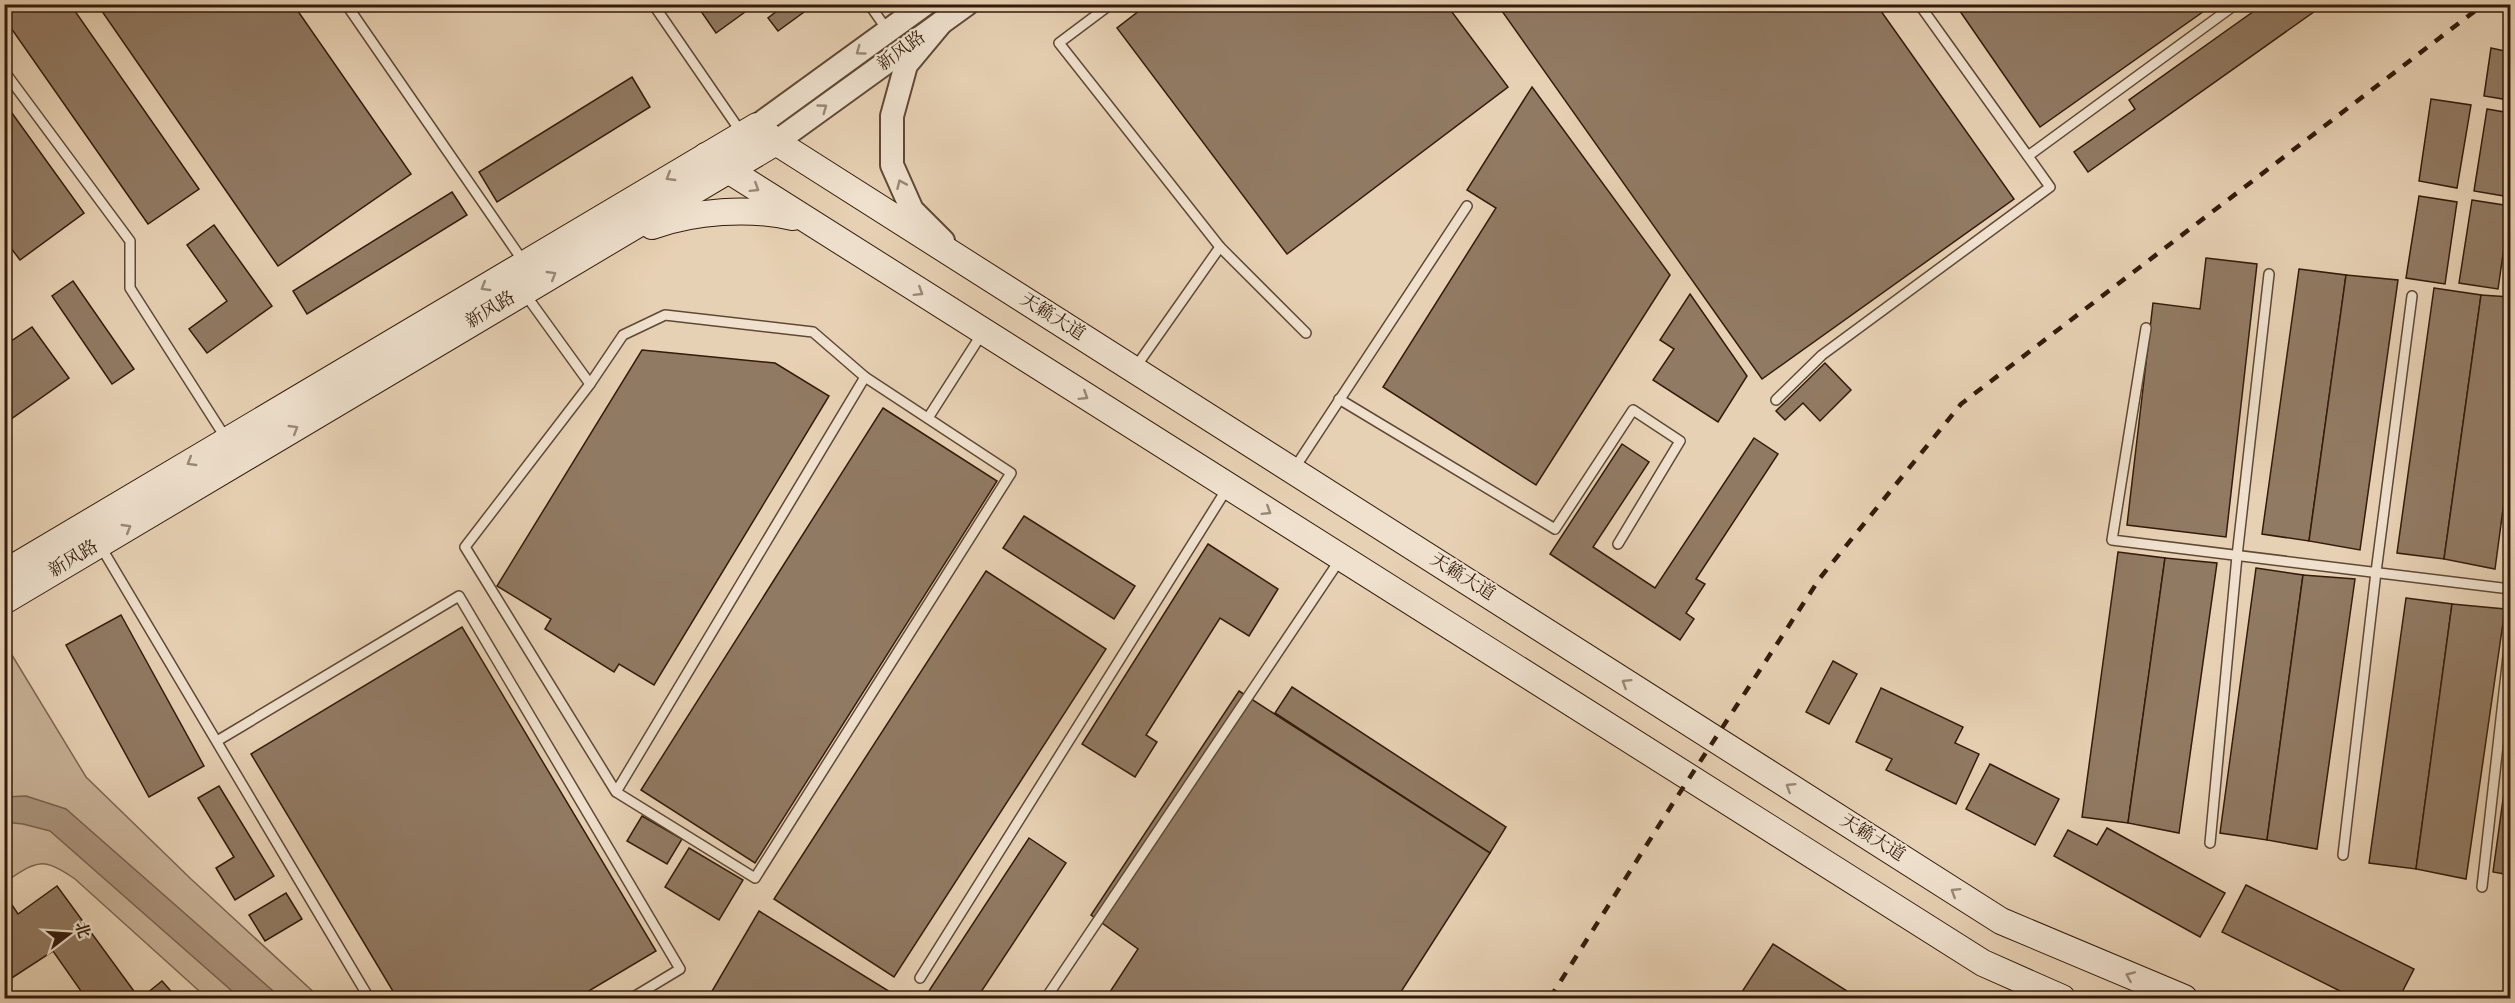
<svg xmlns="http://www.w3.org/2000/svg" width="2515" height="1003" font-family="'Sorts Mill Goudy','Noto Serif SC',serif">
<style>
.green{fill:#c8b297;stroke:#7e6651;stroke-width:1.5}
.water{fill:#aa937b;stroke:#7a634e;stroke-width:1.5}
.building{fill:#917a63;stroke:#331b0b;stroke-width:1.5}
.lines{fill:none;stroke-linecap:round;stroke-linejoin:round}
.service-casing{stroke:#604835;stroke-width:12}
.tertiary-casing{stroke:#604835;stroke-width:26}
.secondary-casing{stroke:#331b0b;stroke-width:28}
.service{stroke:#efe1ce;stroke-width:9}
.tertiary{stroke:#efe1ce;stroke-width:22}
.secondary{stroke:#efe1ce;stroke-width:26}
.rail{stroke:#331b0b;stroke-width:4.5;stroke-dasharray:10 10;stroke-linecap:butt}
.oneway{stroke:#9a8876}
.labels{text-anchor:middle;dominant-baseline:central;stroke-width:4.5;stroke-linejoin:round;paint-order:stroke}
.street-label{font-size:18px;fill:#331b0b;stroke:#efe1ce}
</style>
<rect width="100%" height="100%" fill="#e7d1b4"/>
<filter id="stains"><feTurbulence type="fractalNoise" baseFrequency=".00333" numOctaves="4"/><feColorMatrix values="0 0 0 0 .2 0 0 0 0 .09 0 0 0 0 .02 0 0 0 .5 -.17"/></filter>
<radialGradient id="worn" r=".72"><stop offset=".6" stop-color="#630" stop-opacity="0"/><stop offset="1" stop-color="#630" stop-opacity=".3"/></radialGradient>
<path class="green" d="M4,642L86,777L191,879L320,998H207L75,879C41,856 37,861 5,882Z"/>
<polygon class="water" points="26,796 66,809 281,998 240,998 50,831 23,824 5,822 5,797"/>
<g class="building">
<polygon points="4,4 70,4 199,189 148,224 4,18"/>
<polygon points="97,4 293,4 411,174 278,266"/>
<polygon points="696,4 756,4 716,33"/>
<polygon points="786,4 815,4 778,31 768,18"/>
<polygon points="1148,4 1446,4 1508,87 1287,254 1117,28"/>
<polygon points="1497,4 1876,4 2014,199 1762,379"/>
<polygon points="1955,4 2214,4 2040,127"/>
<polygon points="2264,4 2325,4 2088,172 2074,152 2135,109 2129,100"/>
<polygon points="2491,48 2510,52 2509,100 2484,96"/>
<polygon points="632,77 650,107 497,202 479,172"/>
<polygon points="1532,87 1670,275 1536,485 1383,387 1496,208 1467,190"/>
<polygon points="2431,99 2471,105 2457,188 2419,181"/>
<polygon points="4,102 84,213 20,260 4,239"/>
<polygon points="2487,109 2510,113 2510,197 2474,191"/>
<polygon points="452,192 467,215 307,314 293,291"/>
<polygon points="2419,196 2457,202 2445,284 2406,278"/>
<polygon points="2472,200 2510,206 2498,289 2459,283"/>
<polygon points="214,225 272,306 207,353 189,329 227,301 187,245"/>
<polygon points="2206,258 2257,264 2226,537 2127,525 2153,303 2200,309"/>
<polygon points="2299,269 2346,275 2309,541 2262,534"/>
<polygon points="2346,275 2398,280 2360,550 2309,541"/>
<polygon points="73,281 134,369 112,384 52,296"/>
<polygon points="2434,288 2481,295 2444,559 2397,553"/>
<polygon points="1690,294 1747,376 1718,422 1653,380 1674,349 1660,340"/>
<polygon points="2481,295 2510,297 2510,457 2495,569 2444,559"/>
<polygon points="32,327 69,378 4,424 4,346"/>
<polygon points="642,350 775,363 829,396 654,685 619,664 614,672 545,629 551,619 497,586"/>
<polygon points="1825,363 1851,390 1820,421 1803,403 1785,420 1776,411"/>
<polygon points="883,408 997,481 755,863 641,790"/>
<polygon points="1754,438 1778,454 1696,579 1705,584 1686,613 1694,619 1680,640 1550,554 1622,444 1649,462 1593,547 1655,588"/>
<polygon points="1024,516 1135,586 1114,619 1003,548"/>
<polygon points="1208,544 1278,589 1249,636 1220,618 1146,735 1157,742 1135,777 1082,744"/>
<polygon points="2118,552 2165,558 2128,823 2082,817"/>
<polygon points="2165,558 2217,563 2179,833 2128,823"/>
<polygon points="2256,568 2303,575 2267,840 2220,833"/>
<polygon points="986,571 1106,649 894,977 774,899"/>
<polygon points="2303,575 2355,579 2317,849 2267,840"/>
<polygon points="2406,598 2452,604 2416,869 2369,863"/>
<polygon points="2452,604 2505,609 2466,879 2416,869"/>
<polygon points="121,615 204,766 149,797 66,645"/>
<polygon points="462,627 656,951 577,998 397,998 251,754"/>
<polygon points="1833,661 1857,674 1829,724 1806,712"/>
<polygon points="1292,687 1506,827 1490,853 1275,713"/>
<polygon points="1881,688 1963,727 1955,743 1979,754 1956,804 1886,770 1892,759 1856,742"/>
<polygon points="1239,691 1490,853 1397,998 1106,998 1138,949 1091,915"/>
<polygon points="2510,749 2510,875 2493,872"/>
<polygon points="1990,764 2059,799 2035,845 1966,809"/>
<polygon points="219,786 274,876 235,900 216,868 234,857 198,798"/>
<polygon points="642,816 682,839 667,864 627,841"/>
<polygon points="2107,828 2225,893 2200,937 2054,856 2068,830 2097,845"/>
<polygon points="1029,838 1066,863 977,998 927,998 925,997"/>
<polygon points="689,848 743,880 719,920 665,887"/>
<polygon points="2246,885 2414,969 2399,998 2354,998 2222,932"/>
<polygon points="57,886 139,998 70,998 81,991 53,951 4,983 4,893 18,914"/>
<polygon points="286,893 302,919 265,941 249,915"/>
<polygon points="759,911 900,998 708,998"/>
<polygon points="1773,944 1858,998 1738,998"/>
<polygon points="162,981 177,998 141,998"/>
</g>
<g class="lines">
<defs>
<g id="service">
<polyline points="346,4 523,261"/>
<polyline points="653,4 741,132"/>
<polyline points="869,4 888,31"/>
<polyline points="1111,4 1059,43 1220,247"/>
<polyline points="4,71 130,241 130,288 227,440"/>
<polyline points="2028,156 2236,4"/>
<polyline points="525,294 590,384 465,547 616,792 755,878 1011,473 865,377 616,792"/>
<polyline points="2146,328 2112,540 2510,589"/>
<polyline points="1135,368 1220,247 1306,333"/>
<polyline points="590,384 623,335 665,315 813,332 865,377"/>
<polyline points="1339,399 1555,529 1633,410 1680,441 1618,544"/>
<polyline points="1776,400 1822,355 2050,187 1919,4"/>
<polyline points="928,418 983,332"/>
<polyline points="1294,469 1467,206"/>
<polyline points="101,547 369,998"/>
<polyline points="217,741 459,596 680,969 632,998"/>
<polyline points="2210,843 2237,556 2269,274"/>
<polyline points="2343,855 2376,572 2412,296"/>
<polyline points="2482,887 2510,639"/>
<polyline points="920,978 1228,487"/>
<polyline points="1046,998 1341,558"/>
</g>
<g id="tertiary">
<polyline points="941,23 906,65 892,116 892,165 912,210 943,241"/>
<polyline points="757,126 925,4"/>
<polyline points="776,142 967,4"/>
</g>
<g id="secondary">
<polyline points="706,156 1983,963 2062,998"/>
<path d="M652,226C694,211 749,207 793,217"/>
<polyline points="4,573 757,126 776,142 2001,921 2184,998"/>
<polyline points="4,601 776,142"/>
</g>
</defs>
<use href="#service" class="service-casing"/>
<use href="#tertiary" class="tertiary-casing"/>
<use href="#secondary" class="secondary-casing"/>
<use href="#service" class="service"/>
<use href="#tertiary" class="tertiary"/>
<use href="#secondary" class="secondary"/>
<polyline class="rail" points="1550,998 1675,800 1820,578 1961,404 2484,4"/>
</g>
<defs><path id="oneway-chevron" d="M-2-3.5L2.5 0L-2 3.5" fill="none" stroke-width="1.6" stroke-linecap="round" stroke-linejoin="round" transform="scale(1.5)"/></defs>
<g class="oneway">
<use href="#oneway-chevron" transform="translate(860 51) rotate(144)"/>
<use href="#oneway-chevron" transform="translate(823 108) rotate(-36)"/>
<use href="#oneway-chevron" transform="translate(670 177) rotate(149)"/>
<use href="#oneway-chevron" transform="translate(901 184) rotate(-114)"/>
<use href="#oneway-chevron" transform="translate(755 188) rotate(32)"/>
<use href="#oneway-chevron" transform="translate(552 275) rotate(-31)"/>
<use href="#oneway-chevron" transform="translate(485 287) rotate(149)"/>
<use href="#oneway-chevron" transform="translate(919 292) rotate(32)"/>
<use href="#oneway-chevron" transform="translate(1084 396) rotate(32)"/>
<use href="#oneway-chevron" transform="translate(294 429) rotate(-31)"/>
<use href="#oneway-chevron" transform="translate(191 462) rotate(149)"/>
<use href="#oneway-chevron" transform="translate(1267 511) rotate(32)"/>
<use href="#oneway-chevron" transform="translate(127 528) rotate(-31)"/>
<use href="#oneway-chevron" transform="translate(1626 683) rotate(-148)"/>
<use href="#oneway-chevron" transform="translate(1790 787) rotate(-148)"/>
<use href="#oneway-chevron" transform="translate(1955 892) rotate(-148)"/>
<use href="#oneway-chevron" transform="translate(2130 976) rotate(-157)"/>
</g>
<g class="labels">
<g class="street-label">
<text transform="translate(902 52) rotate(-36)">新风路</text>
<text transform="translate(491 311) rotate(-31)">新风路</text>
<text transform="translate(1052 318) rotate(32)">天籁大道</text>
<text transform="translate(74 560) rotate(-31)">新风路</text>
<text transform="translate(1462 578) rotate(32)">天籁大道</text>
<text transform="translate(1872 839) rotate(32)">天籁大道</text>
</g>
</g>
<rect width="2515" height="1003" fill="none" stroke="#e7d1b4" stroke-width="24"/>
<rect x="6" y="6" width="2503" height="991" fill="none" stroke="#331b0b" stroke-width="3"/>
<rect x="12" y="12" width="2491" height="979" fill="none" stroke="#331b0b" stroke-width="1.5"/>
<g transform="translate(69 934) rotate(73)" stroke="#efe1ce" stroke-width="4.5" paint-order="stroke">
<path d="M0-4.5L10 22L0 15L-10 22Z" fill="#331b0b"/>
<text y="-9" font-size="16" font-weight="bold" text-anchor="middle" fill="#331b0b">北</text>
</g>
<rect width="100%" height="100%" filter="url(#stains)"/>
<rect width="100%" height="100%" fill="url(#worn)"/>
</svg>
